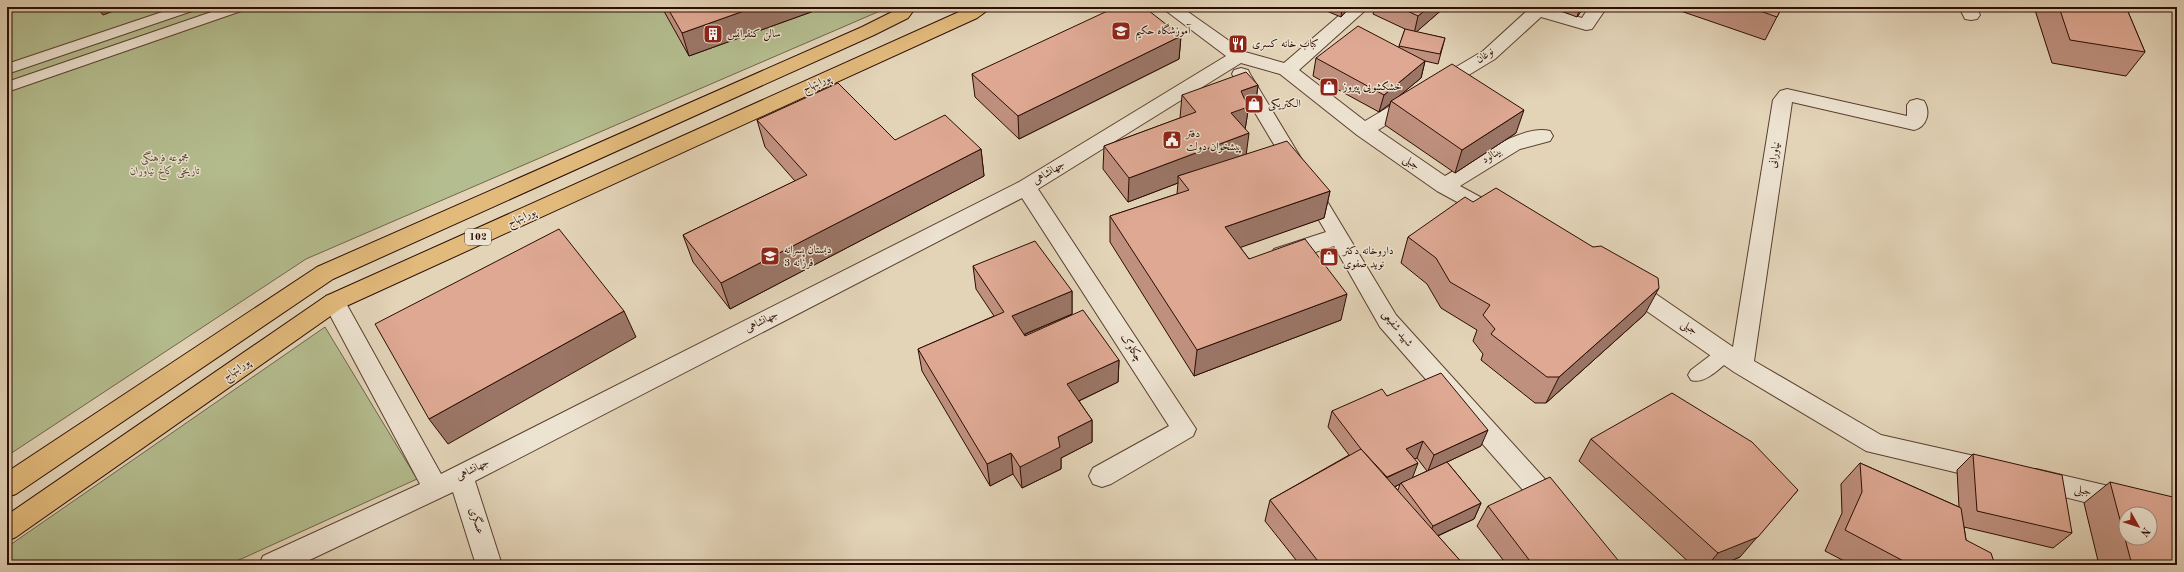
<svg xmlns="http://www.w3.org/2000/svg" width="2184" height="572" font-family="'Old Standard TT',Amiri,serif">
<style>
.green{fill:#b4bd8f;stroke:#706549}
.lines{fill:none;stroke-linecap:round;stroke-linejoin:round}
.service-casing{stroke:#5a3f30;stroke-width:2}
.minor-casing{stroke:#5a3f30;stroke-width:2}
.primary-casing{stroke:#2c0d03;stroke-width:2}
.service{fill:#ede3d1;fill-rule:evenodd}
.minor{fill:#ede3d1;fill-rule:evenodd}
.primary{fill:#e2ba7c;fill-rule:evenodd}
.wall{fill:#bf907e;stroke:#2c0d03;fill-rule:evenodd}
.shaded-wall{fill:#9b7667;stroke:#2c0d03}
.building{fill:#dea893;stroke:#2c0d03;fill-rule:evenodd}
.labels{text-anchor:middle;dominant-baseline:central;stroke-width:3;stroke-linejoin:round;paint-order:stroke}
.shield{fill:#ede3d1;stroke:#664d41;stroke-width:1}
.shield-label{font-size:10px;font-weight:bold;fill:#2c0d03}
.poi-label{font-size:11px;fill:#2c0d03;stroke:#ede3d1;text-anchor:start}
.street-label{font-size:11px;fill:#2c0d03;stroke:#ede3d1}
.park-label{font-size:11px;font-style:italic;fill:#5c4b34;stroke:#ede3d1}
</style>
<rect width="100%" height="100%" fill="#e3d4b8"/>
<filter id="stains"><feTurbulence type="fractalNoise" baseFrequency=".005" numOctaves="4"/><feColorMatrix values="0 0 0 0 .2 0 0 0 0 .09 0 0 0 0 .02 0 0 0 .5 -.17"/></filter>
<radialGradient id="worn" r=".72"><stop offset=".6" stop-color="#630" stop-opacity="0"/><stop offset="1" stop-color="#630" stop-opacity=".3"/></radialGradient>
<g class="green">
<polygon points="7,7 883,7 880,11 306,259 7,456"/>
<polygon points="325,327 417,479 228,565 7,565 7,547"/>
</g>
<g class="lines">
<defs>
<g id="service">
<polygon points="177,7 197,7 195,10 7,74 7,64"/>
<polygon points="226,7 246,7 244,10 7,92 7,82"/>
<path d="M1726,346L1732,348L1735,353L1732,358C1721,367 1705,385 1691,380L1688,375L1691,370L1720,348Z"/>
</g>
<g id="minor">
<path d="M1161,7H1181L1245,52L1284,63L1349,7H1369L1299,70L1365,121L1483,51L1530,8L1545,7L1582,18L1589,7H1607L1592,29L1586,30L1541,17L1495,59L1378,130L1445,176C1469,162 1522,123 1550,131L1553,136L1550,141L1520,149L1460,186L1506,211L1509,216L1506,221L1499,223L1492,221L1437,191L1357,135L1280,74L1241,63L1038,189L1196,429L1193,436L1111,484L1102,487L1093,484L1089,476L1093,468L1169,426L1022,198L475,481L502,565H476L453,492L299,565H259L263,556L420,484L323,302L326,296L334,294L342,296L441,474L1019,182L1226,56Z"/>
<polygon points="1959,7 1977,7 1980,15 1977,19 1971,20 1965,19"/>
<polygon points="1241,68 1248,70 1250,74 1396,315 1562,498 1566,506 1562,514 1553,517 1544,514 1380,327 1334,246 1282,263 1274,261 1271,255 1274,249 1326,232 1232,74 1234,70"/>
<path d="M1787,89L1907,116V105L1910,101L1917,99L1924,101C1931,112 1927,127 1914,130L1792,102L1754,361L1881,435L2001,462L2004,470L2001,478L1992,481L1866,451L1734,372L1618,291L1615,285L1618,279L1626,277L1634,279L1733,347L1773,100L1780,91Z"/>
<polygon points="2036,469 2177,502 2177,524 2150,518 2150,514 2134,514 2027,488 2023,480 2027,472"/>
</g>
<g id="primary">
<polygon points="898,7 916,7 908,18 874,35 333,279 16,494 7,497 7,472 317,267 862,27 896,10"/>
<polygon points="970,7 992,7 977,18 342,308 16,537 7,541 7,515 326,296"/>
</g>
</defs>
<use href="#service" class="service-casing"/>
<use href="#minor" class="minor-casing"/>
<use href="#primary" class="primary-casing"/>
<use href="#service" class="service"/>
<use href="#minor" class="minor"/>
<use href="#primary" class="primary"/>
</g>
<g class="wall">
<polygon points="663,7 825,7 689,56 665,13"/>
<polygon points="1317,7 1350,7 1341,17"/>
<polygon points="1375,7 1445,7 1416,32 1445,38 1438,64 1425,61 1421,78 1399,96 1516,133 1455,173 1385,125 1390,104 1379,112 1313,76 1316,58 1399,47 1405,29 1373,14"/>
<polygon points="1550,7 1584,7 1577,17"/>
<polygon points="1669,7 1782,7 1765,40"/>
<polygon points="2034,7 2126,7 2145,52 2126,76 2052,63"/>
<polygon points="1181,36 1179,59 1019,139 975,97 972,74"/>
<polygon points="1258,85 1255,108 1248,111 1245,129 1246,154 1330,191 1324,218 1240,247 1249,259 1341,320 1194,376 1110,242 1110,216 1177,194 1178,183 1128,202 1103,169 1104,146 1180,118 1182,95"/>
<polygon points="757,120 895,140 981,149 984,176 730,309 693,262 683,235 795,181 765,147"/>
<polygon points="1473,202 1593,247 1645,314 1546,403 1535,403 1481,360 1483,354 1473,341 1477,330 1441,308 1427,284 1401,263 1408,237"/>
<polygon points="973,266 1072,291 1072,314 1024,335 1025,336 1119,360 1118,382 1079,401 1092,420 1092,442 1061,458 1061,469 1022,488 1013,474 990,486 922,371 918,349 994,316 976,289"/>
<path d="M1387,396L1481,446L1447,462L1481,503L1474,519L1438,536L1464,565H1300L1265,521L1270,500L1349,455L1328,427L1332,411ZM1417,458L1427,471L1412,478L1414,459ZM1400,484L1398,490L1395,487Z"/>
<polygon points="1591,439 1740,557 1721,565 1692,565 1579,461"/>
<polygon points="1973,454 2072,533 2053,548 1964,527 1966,540 1995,565 1852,565 1825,551 1842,513 1841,484 1860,463 1959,507 1957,470"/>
<polygon points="2110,482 2177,565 2099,565 2084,503"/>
<polygon points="1488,506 1622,565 1507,565 1477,526"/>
</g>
<g class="shaded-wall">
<polygon points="97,7 124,7 103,15"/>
<polygon points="755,7 825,7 689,56 682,33"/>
<polygon points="1342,7 1350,7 1341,17"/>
<polygon points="1429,7 1445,7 1414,34 1418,16"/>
<polygon points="1580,7 1584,7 1577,17"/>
<polygon points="1181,36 1179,59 1019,139 1018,116"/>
<polygon points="1425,61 1421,78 1392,102 1391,101 1390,104 1379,112 1384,95"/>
<polygon points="1258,85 1255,108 1248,111 1245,130 1231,113 1241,91"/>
<polygon points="1524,110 1516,133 1455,173 1462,150"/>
<polygon points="1249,133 1246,156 1178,176 1178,183 1128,202 1129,178"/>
<polygon points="981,149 984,176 730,309 721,283"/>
<polygon points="1330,191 1324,218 1222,254 1225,227"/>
<polygon points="1659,288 1645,314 1546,403 1559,377"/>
<polygon points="1072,291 1072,314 1013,339 1012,316"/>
<polygon points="1347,294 1341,320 1194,376 1197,350"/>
<polygon points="624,311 636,337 448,444 429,419"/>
<polygon points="1119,360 1118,382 1068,406 1067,384"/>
<polygon points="1092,420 1092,442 1061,458 1061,469 1022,488 1020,467 1058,437"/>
<polygon points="1488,430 1481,446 1428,471 1434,455"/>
<polygon points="1423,441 1417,458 1400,465 1406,449"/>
<polygon points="1011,453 1013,474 990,486 987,464"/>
<polygon points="1418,463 1412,479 1401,483 1400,484 1378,495 1384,479"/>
<polygon points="1798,490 1740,557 1721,565 1708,565 1718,553"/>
<polygon points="1481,503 1474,519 1426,541 1433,526"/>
</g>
<g class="building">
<polygon points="667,7 755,7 682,33"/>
<polygon points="1116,7 1144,7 1181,36 1018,116 972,74"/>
<polygon points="1399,7 1429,7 1418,16"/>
<polygon points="1749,7 1782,7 1777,17"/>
<polygon points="2059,7 2126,7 2145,52 2070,40"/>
<polygon points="1358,26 1425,61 1384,95 1316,58"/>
<polygon points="1405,29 1445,38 1440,54 1399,46"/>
<polygon points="1452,64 1524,110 1462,150 1391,101"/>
<polygon points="1246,72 1258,85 1241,91 1248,107 1231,113 1249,133 1129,178 1104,146 1196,112 1182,95"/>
<polygon points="838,83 895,140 945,115 981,149 721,283 683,235 807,175 757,120"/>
<polygon points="1287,141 1330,191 1225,227 1249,259 1305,239 1347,294 1197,350 1110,216 1189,190 1178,176"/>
<polygon points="1496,188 1593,247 1601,246 1658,278 1659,288 1559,377 1547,377 1491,334 1495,329 1483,315 1490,305 1450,282 1436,258 1408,237 1465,197 1473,202"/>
<polygon points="559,229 624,311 429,419 375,324"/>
<polygon points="1035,241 1072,291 1012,316 1025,336 1083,310 1119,360 1067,384 1092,420 1058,437 1060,447 1020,467 1011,453 987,464 918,349 1004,312 973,266"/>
<polygon points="1441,373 1488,430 1434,455 1423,441 1406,449 1418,463 1387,477 1361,449 1332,411 1382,389 1387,396"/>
<polygon points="1672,393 1752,442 1798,490 1758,537 1718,553 1591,439"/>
<polygon points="1361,449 1464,565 1321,565 1270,500"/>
<polygon points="1973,454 2062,475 2072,533 1977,511"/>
<polygon points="1447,462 1481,503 1433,526 1401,483"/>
<polygon points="1860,463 1961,508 1966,540 1991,553 1995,565 1911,565 1845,530 1862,492"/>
<polygon points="1550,477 1622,565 1533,565 1488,506"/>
<path d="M2110,482L2177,498V565H2132ZM2126,514H2150V538H2126Z"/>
</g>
<defs>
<symbol id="school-square" viewBox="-11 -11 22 22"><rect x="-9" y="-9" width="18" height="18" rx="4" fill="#8f2418" stroke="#ede3d1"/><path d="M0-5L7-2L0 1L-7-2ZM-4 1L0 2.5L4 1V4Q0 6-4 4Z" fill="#fff"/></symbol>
<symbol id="building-square" viewBox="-11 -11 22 22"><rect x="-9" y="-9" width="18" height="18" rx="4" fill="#8f2418" stroke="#ede3d1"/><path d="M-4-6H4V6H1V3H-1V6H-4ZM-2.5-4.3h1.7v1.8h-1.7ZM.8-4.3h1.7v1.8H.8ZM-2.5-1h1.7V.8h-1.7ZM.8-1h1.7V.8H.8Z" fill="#fff"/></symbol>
<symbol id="restaurant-square" viewBox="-11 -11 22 22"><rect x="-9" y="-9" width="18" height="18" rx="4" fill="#8f2418" stroke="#ede3d1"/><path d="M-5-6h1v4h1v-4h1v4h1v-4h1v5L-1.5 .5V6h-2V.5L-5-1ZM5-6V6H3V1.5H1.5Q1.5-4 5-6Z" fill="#fff"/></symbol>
<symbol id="shop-square" viewBox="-11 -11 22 22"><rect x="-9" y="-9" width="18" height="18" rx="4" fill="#8f2418" stroke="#ede3d1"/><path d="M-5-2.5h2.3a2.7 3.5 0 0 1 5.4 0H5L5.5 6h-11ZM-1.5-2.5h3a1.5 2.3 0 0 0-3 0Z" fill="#fff"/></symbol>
<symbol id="civic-square" viewBox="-11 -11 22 22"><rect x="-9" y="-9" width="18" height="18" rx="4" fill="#8f2418" stroke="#ede3d1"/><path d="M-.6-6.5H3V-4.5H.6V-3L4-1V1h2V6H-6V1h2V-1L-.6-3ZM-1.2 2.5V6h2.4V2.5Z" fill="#fff"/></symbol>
</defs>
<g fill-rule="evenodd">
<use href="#school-square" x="1110" y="20" width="22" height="22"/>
<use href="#building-square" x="702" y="23" width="22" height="22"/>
<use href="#restaurant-square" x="1227" y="33" width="22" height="22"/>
<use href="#shop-square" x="1318" y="76" width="22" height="22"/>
<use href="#shop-square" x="1243" y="93" width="22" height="22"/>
<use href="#civic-square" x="1161" y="129" width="22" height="22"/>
<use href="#school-square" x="759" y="245" width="22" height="22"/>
<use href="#shop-square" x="1318" y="246" width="22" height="22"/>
</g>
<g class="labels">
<rect class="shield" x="465" y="229" width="26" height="16" rx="3"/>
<g class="shield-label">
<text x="478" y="237">102</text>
</g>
<g class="poi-label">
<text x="1135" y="31">آموزشگاه حکیم</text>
<text x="727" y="34">سالن کنفرانس</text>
<text x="1252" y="44">کباب خانه کسری</text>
<text x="1343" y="87">خشکشویی پیروز</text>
<text x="1268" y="104">الکتریکی</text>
<text x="1186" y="134">دفتر<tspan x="1186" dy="13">پیشخوان دولت</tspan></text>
<text x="784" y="250">دبستان پسرانه<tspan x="784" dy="13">فرزانه 3</tspan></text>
<text x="1343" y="251">داروخانه دکتر<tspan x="1343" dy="13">نوید صفوی</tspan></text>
</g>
<g class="street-label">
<text transform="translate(1485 56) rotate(-35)">نوغان</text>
<text transform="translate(817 84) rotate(-24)">پورابتهاج</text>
<text transform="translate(1775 155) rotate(-81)">نیاورانی</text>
<text transform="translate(1492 156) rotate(-31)">بینالود</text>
<text transform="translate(1411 163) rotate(35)">جبلی</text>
<text transform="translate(1049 173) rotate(-32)">جهانشاهی</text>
<text transform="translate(522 218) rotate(-24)">پورابتهاج</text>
<text transform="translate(762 322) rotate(-27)">جهانشاهی</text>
<text transform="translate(1689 328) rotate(35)">جبلی</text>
<text transform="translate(1397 329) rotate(52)">شهید شفیعی</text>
<text transform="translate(1131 348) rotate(57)">چکاوک</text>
<text transform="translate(237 370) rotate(-35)">پورابتهاج</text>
<text transform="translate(473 470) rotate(-27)">جهانشاهی</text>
<text transform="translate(2083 491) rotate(13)">جبلی</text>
<text transform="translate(476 521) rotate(71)">عسگری</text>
</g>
<g class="park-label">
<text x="165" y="158">مجموعه فرهنگی<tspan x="165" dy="13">تاریخی کاخ نیاوران</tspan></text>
</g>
</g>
<rect width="2184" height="572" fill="none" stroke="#e3d4b8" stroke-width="24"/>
<rect x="8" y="8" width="2168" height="556" fill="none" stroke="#2c0d03" stroke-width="2"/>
<rect x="12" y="12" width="2160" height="548" fill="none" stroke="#2c0d03"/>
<g transform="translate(2138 526) rotate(129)"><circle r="19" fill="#ede3d1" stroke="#a08d7f"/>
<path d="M0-3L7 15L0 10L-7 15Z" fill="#8f2418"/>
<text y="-6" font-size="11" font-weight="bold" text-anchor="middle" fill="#2c0d03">N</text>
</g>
<rect width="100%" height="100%" filter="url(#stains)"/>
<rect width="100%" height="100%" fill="url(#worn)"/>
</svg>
